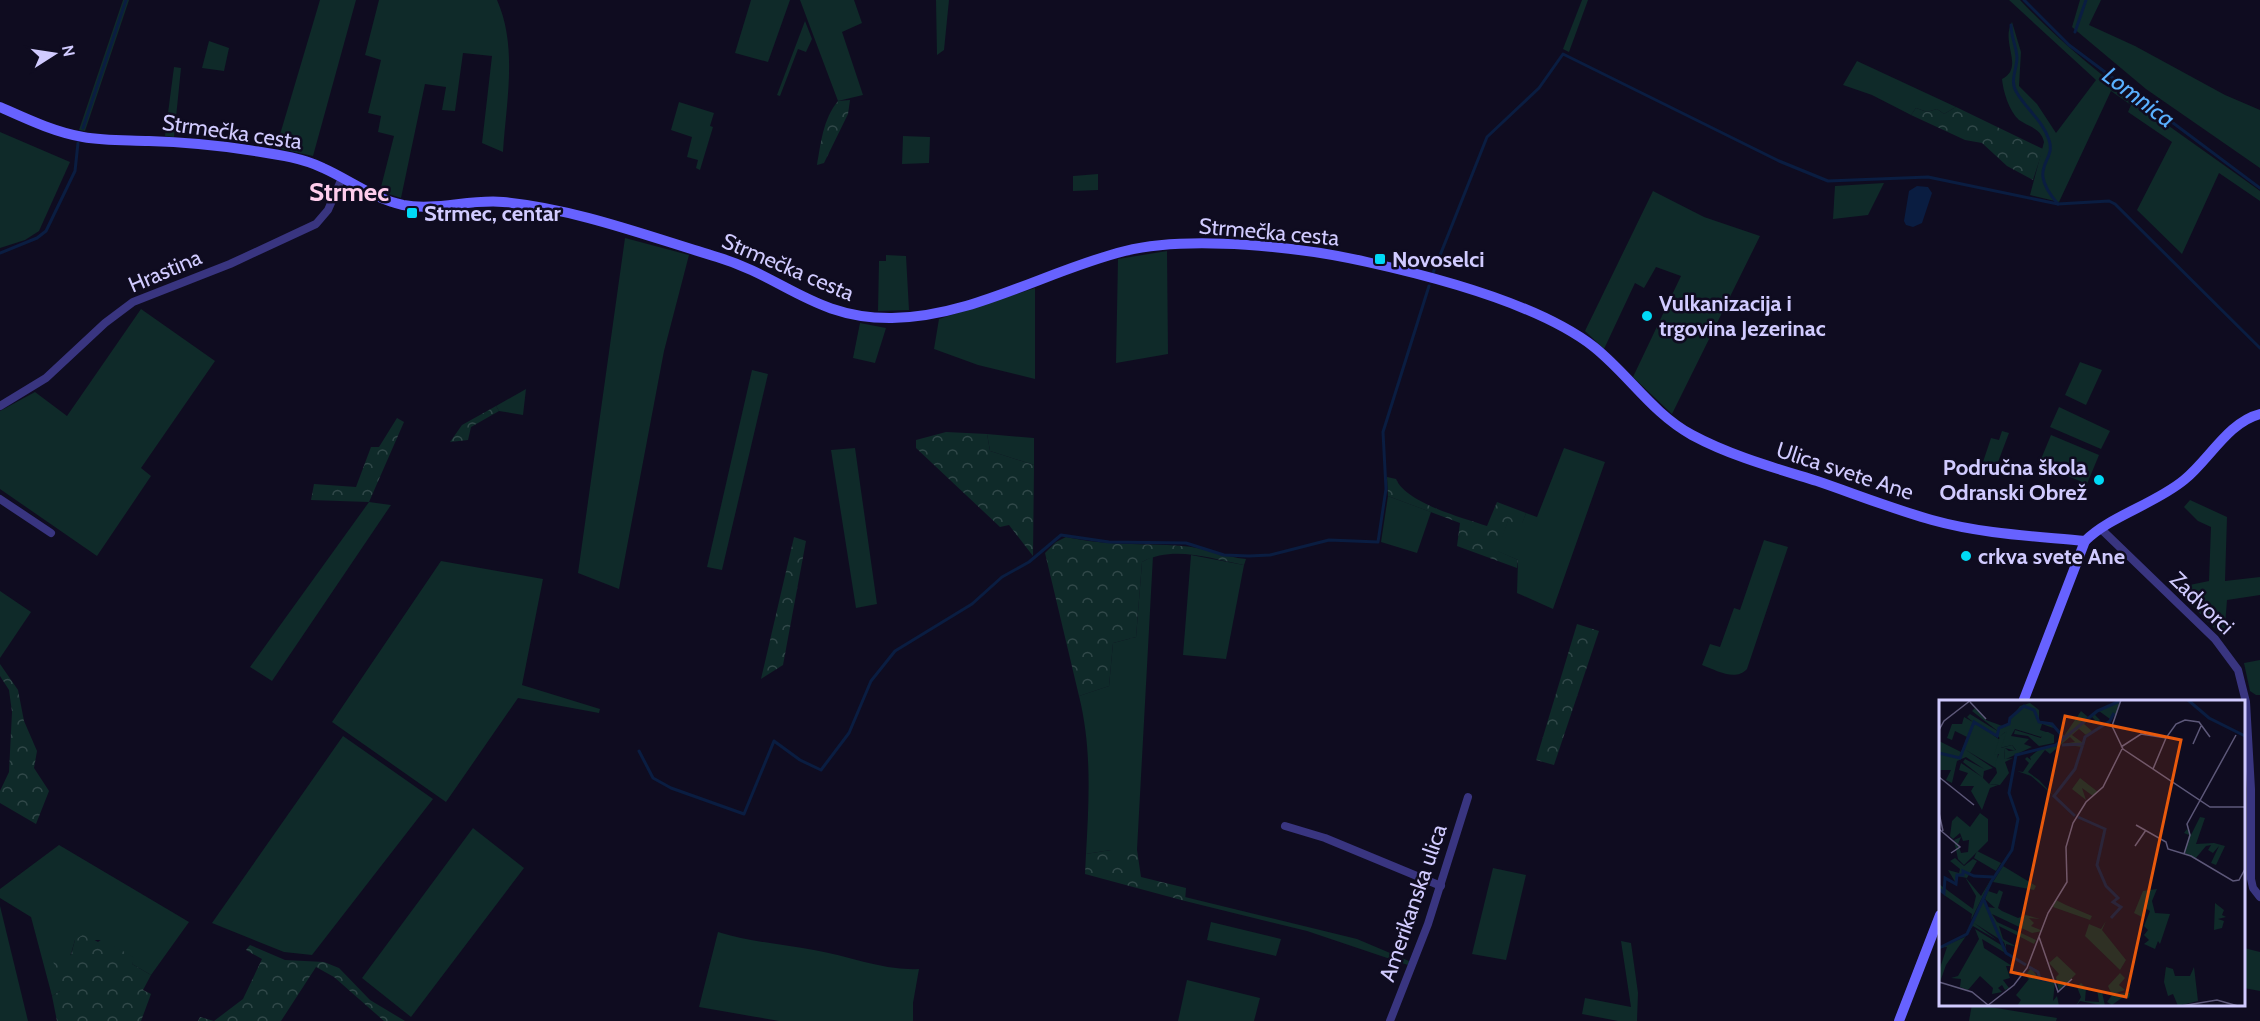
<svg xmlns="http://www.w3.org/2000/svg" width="2260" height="1021" font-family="Cabin,sans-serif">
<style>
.green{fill:#0f2a29}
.forest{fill:url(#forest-crowns)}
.water{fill:#0a1d41}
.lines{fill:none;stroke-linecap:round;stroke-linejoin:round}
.stream{stroke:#0a1d41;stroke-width:3}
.street{stroke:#393580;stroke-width:8}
.secondary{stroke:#6762ff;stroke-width:10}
.poi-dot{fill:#00daf6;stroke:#0f0c20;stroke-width:2}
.labels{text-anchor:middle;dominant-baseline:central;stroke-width:5;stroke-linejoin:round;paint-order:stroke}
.street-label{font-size:22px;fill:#d1cbff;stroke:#0f0c20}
.poi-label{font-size:22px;font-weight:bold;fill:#d1cbff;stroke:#0f0c20;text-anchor:start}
.water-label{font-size:24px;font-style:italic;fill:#59b0ff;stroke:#0f0c20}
.quarter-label{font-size:26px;font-weight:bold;fill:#ffcdec;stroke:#0f0c20}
.inset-river{fill:none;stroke:#0a1d41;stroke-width:3}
.inset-road{fill:none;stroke:#5d5879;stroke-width:1.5}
.view{fill:#e8590c;fill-opacity:0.15;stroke:#e8590c;stroke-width:3}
.inset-edge{fill:none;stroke:#d1cbff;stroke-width:3}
</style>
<defs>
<pattern id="forest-crowns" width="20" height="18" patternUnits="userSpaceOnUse" patternTransform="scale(1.5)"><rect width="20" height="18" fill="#0f2a29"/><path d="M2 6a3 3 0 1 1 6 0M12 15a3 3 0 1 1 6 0" fill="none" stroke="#314849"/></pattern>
</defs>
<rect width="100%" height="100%" fill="#0f0c20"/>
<g class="green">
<polygon points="123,0 129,0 85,131 79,130"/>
<polygon points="320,0 356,0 313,156 276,148"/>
<path d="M379,0H497C518,47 506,103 503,152L482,143L492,56L463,53L455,111L442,110L446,87L425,84L401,198L380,191L394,136L378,132L381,116L368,113L381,60L365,55Z"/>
<polygon points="751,0 790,0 768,62 735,53"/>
<polygon points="800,0 854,0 862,23 842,32 863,95 838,101"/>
<polygon points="936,0 949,0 944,50 937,55"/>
<polygon points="1582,0 1588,0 1569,52 1563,49"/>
<path d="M2009,0H2020C2091,75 2177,131 2260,191V201L2219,173L2182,254L2137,210L2172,142L2128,112L2131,105L2111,91L2059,202L2030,195L2044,142C2041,128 2029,127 2019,120C2009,111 2003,91 2002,79C2025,67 2000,43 2012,22L2021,52L2019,86L2037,104L2056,133L2096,80Z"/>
<polygon points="2080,0 2101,0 2089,25 2135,46 2225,95 2260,110 2260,168 2146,89 2072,27"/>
<polygon points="805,21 812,39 806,52 798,49 780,96 777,95"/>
<polygon points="209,41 229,48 224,71 202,68"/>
<polygon points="1857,61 1956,107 1944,114 1937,109 1927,112 1916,108 1911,115 1872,95 1843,85"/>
<polygon points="174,67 181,68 174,137 165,136"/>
<polygon points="679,102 714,113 710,126 713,127 700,170 696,168 698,160 687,157 692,137 671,130"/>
<polygon points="0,132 70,162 39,231 25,240 0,248"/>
<polygon points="903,136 930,137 929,163 902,164"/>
<polygon points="1098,174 1098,190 1073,191 1073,176"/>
<polygon points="1884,183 1868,215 1833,219 1835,186"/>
<polygon points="1653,191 1704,217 1760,236 1672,414 1633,377 1681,276 1656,267 1644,288 1635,283 1604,349 1585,331"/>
<polygon points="625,238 689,255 664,351 619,589 578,573"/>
<polygon points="1167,251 1168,354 1116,363 1118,259"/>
<polygon points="886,255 906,256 909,310 878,311 879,261 886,261"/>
<polygon points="1035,288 1035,379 978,365 934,349 939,319"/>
<polygon points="141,309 215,361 141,468 151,476 97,556 0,489 0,411 35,392 67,416"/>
<polygon points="860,323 886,328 875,363 853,358"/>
<polygon points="2080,362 2102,370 2086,405 2065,395"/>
<polygon points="752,370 768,374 722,570 707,567"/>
<polygon points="526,389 523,415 499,411 496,406"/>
<polygon points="2059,407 2110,431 2101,449 2050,427"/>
<polygon points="2002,431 2009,433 1995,470 1982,465 1991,438 1999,440"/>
<polygon points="987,434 1034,438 1034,465 990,451"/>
<polygon points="2051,435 2099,455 2087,484 2039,464"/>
<polygon points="855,448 877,604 856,608 831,450"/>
<polygon points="1564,448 1605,462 1553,609 1517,593 1518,560 1497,551 1508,520 1522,523 1526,513 1537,517"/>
<polygon points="1388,496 1431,512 1417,553 1381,542"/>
<polygon points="2190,500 2227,517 2225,581 2260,577 2260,595 2227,600 2224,638 2175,588 2209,581 2211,527 2198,521 2184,507"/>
<polygon points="369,502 391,505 272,681 250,667"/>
<path d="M1764,540L1788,547L1747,669C1735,682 1716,670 1702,665L1710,644L1720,647L1734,608L1740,610Z"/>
<polygon points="1191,555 1244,565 1226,659 1183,655"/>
<path d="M1153,556L1137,850H1111L1086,854C1089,800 1092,749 1079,696L1109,686L1113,643L1136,637L1142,562Z"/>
<polygon points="441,561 543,579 522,685 600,709 599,713 518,698 446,802 332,722"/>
<polygon points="0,591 31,612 0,658"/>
<polygon points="2260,660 2260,695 2256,695 2250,691 2244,663"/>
<polygon points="343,736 433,799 312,955 284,952 212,923"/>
<polygon points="473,828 524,868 411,1017 362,978"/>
<polygon points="59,845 189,922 151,975 132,964 134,958 102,940 75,940 60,991 52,996 31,917 0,898 0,889"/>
<polygon points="1493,868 1526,875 1506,960 1472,954"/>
<polygon points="1185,897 1357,939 1409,961 1408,965 1307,931 1185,901"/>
<polygon points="0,906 28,1021 0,1021"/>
<polygon points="1211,922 1281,939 1276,956 1207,940"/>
<path d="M718,932C750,942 782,944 814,950C849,956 884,971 919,969L913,1003V1021H779L699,1007Z"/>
<polygon points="1621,941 1631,943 1638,993 1637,1021 1618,1021 1582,1014 1585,998 1631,1007"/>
<polygon points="2244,948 2260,952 2260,991 2244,988"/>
<polygon points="1187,980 1260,998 1254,1021 1178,1021"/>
<polygon points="1972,1004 2057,1018 2056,1021 1969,1021"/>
</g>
<g class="forest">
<path d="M850,100L848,114L824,163L817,165C821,143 823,119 838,101Z"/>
<polygon points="1956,107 2043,149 2033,180 2007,166 1982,143 1965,140 1911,115 1916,108 1927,112 1937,109 1944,114"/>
<polygon points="496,406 499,411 471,427 468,440 450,442 462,425"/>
<polygon points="397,418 404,422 369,502 311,500 314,484 356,487 371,447 379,447"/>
<polygon points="946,432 987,434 990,451 1034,465 1033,556 1009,525 1000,527 916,448 916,440"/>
<path d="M1387,477L1396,479C1406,503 1463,518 1487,526L1497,502L1526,513L1522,524L1508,521L1498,551L1518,560L1517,568L1457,546L1460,523L1388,496Z"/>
<polygon points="794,537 806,541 783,665 761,679"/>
<path d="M1066,537C1107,546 1141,543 1182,546C1203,547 1224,557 1246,559L1244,565C1211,559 1174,545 1142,562L1136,637L1113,643L1109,686L1079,696L1045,553L1056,542Z"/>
<polygon points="1577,624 1599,631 1554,765 1536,760"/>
<polygon points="0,664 18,690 24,721 37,751 34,768 49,791 36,824 0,803 0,791 9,772 12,712 9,690 0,676"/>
<polygon points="1111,850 1137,850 1141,877 1186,888 1185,901 1085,874 1086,854"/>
<polygon points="84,934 98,942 102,939 135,958 132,964 151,975 143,990 151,994 141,1021 57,1021 52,996 60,991 53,960 71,955 75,940"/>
<polygon points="250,945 285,960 324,962 339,968 370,1000 405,1021 384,1021 334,977 316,967 281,1021 198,1021 200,1017 214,1021 243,999 262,959 246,950"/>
</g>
<polygon class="water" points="1917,186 1928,187 1932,193 1922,223 1913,227 1906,225 1904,221 1909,191"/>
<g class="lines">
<g class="stream">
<polyline points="2024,0 2069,45 2260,188"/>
<path d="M2011,25C2011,36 2016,46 2017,57C2017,70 2009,81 2017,93C2027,110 2043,121 2049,140C2057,163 2025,166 2058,204L2109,201L2115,204L2260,348"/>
<polyline points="2075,32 2086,0"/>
<polyline points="83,128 126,0"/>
<polyline points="0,253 37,238 46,231 75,171 78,143"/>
<polyline points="1433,273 1487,137 1539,88 1563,54 1779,161 1828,181 1928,177 2058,204"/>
<polyline points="639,751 653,778 671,788 744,814 774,741 800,760 821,770 849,733 871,681 895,651 972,604 1002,577 1029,562 1061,535 1109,542 1186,543 1224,555 1249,556 1270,555 1329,540 1378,542 1386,489 1383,432 1429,286"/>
</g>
<g class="street">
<polyline points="0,406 46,378 105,323 133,302 230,264 316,224 328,210 342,178"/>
<polyline points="0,499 51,533"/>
<polyline points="2101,529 2215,639 2238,670 2246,702 2251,789 2251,879 2253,888 2260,897"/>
<polyline points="1285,826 1325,838 1441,886"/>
<polyline points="1390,1021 1428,924 1468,797"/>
</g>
<g class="secondary">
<path d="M0,107C27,119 54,132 83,137C105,141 127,140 149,141C182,142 215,145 248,150C273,154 300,157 323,168C350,180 374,199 403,205C436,211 469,199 503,202C576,209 647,236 717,257C784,277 815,319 892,318C973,317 1048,270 1125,251C1190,235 1302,247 1367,262C1435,277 1539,304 1594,347C1629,375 1652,413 1692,435C1731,456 1775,468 1817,481C1855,494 1893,509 1932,520C1982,534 2034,536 2085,541"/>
<path d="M2023,702L2085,541C2110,516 2155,504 2184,480C2209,460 2228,422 2260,414"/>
<polyline points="1899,1021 1940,915"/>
</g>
</g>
<g class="poi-dot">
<rect x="406" y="207" width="12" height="12" rx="3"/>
<rect x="1374" y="253" width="12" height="12" rx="3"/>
<circle cx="1647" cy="316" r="6"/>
<circle cx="2099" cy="480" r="6"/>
<circle cx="1966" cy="556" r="6"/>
</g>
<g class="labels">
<g class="street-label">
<text transform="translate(232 132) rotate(8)">Strmečka cesta</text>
<text transform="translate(1269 232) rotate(5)">Strmečka cesta</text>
<text transform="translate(788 267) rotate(23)">Strmečka cesta</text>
<text transform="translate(165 271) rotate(-23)">Hrastina</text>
<text transform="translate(1845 471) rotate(18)">Ulica svete Ane</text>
<text transform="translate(2202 603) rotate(44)">Zadvorci</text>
<text transform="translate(1413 903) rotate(-71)">Amerikanska ulica</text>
</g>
<g class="poi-label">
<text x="424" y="213">Strmec, centar</text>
<text x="1392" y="259">Novoselci</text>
<text x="1659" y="303">Vulkanizacija i<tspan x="1659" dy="25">trgovina Jezerinac</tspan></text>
<text x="2087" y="467" text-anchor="end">Područna škola<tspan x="2087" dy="25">Odranski Obrež</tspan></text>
<text x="1978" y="556">crkva svete Ane</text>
</g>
<g class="water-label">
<text transform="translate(2139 97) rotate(37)">Lomnica</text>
</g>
<g class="quarter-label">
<text x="349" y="192">Strmec</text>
</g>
</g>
<g transform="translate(1939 700)">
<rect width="306" height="306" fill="#0f0c20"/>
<path d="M182,1L177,14L171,19L160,11L156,15L161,20L159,23L153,17L145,24L153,31L147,35L140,29L133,35L144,43L143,47L123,44L136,42L131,37L111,54L106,50L89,72L100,80L115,96L92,76L78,71L84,72L90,63L86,59L88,57L92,60L91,57L102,48L118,45L158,12ZM91,3L100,10V21L114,24L125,36L142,11L149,17L125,38L117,29L103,24L101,30L107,32L102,37L76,29L72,36L90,39L85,44L93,47L65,60L66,48L70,51L77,50L73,45L61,48L66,32L61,38L36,22L61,40L57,68L27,50L54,68L45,71L44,78L50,84L59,85L51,88L43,110L32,91L35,86H21L29,73L20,70L22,63L43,77L24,62L26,59L45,69L27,57L18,61L13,83L7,80L12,70H0V41L22,52L28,37L16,31L13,40L8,38L13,24H23L25,17L34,22L28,17L31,14L60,32L33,11L36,8L47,20L66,27L81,6ZM141,78L159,92L154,96L143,88L147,100L133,89ZM41,113L49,119V141L25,165L19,159L15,140L22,137L19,144L22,153L29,152L30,140L24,141L21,133L14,139L11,136L13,121L18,116L31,127ZM261,117L266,118L257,144L275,143L286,146L277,165L272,163L280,146L274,153L269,150L272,145L267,146L256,159L246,153L250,135L245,133L248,129L252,135ZM64,166L97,186L95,190L54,182ZM54,176L32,220L33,214L5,195L6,191L0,192V184L34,209L37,196L26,177L42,196ZM218,189L213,201L216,213L231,214L221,244L219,241L216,249L205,244L210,240L205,235L209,230L205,226L211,211L206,208L203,217L195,213L204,191ZM60,190L64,192L59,208L63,211L79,218L87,215L101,219L90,218L95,223L92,226L104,231L93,233L53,214L58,222L97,240L95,244L60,226L64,239L78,247L67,244V253L88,266L43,239L45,248L73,266H67L71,278L64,280L70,288L66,290L63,285L59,288L63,292L53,294L54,288L41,276L29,290L21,287L22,279L12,278L19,276L40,239L36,229L67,248L65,242L35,223L58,240L34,226L7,265L1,282L0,271L8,247L0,248L26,237L44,199L48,207L56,208L46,199L49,191L58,194ZM117,200L127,205L153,216L151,220L114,207ZM276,203L285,210L283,215L287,217L279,219L285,221L283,228L275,230ZM167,221L163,230L187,260L181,270L146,236L150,224L162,229ZM118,256L137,274L120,291L117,277L120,274L110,263ZM92,268L101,280L116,282L114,301L118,296L120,306H78L82,300L77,295L90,279L86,276ZM181,273L186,278L180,285L186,290L174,294L191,293L190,298L184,297L173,305L168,302L173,295L169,286ZM142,283L147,288L146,301L160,302L158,289L163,292L166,306L141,301L137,306L142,297L138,287Z" fill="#0f2a29"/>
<path d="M76,30L102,38L104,32H109L115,35V43L100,46L89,36L75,34ZM68,31L62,48L73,45L77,51L66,48L65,59L74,58L66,62L70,73L61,85L50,84L58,73L56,63L60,54L55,55L61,36ZM38,151L62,163L57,171L35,158ZM16,158L25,166L34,159L38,161L28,178L18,176V185L9,170L20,173L21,169L11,161ZM227,267L234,269L236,276H251L255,267L259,301L239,306L234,294L229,296L225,282Z" fill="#0f2a29"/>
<path class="inset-river" d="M249,0L270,18L306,36M123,45L144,44L146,37L171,21L175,13M0,53L21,58L35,22L58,36L60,28L70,24L71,18L85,6L95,10L100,22L113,24L125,38M136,116L115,96L136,69L144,44M139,117L166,129L158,165L167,186L179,198L174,202L182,207L172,218M0,189L5,193L6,178L17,184L18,175H24V171L35,176L54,177M45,200L67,253L87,265M0,248L28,234L52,182L73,150L79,119L70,93L77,55L117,45L158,11L181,1M90,267L99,272L101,279L110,281"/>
<path class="inset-road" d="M182,0L173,26L184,49L271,107H306M31,2L47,19M0,30L5,21L32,0M254,44L262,26M182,47L202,34L227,38L237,24L246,20L260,22L271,37M214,69L227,38M0,77L35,105M0,113L4,131M197,125L227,142L229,149L252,156L294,181L300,180L306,169M0,129L21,147L12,153M196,146L207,130M245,154L251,135L248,124L297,35M100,237L119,292L133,279M0,282L33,292L49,305M48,306L75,285L88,268L109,213L128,182L127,147L134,123L147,102L164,87L183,49M242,306L278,300L299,306"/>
<path class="view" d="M126,16L242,40L187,297L72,272Z"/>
<rect width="306" height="306" class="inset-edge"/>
</g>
<g transform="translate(54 54) rotate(78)" stroke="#0f0c20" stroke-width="4.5" paint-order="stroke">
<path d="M0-4.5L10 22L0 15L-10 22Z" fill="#d1cbff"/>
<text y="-9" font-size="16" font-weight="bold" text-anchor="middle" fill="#d1cbff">N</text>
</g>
</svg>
